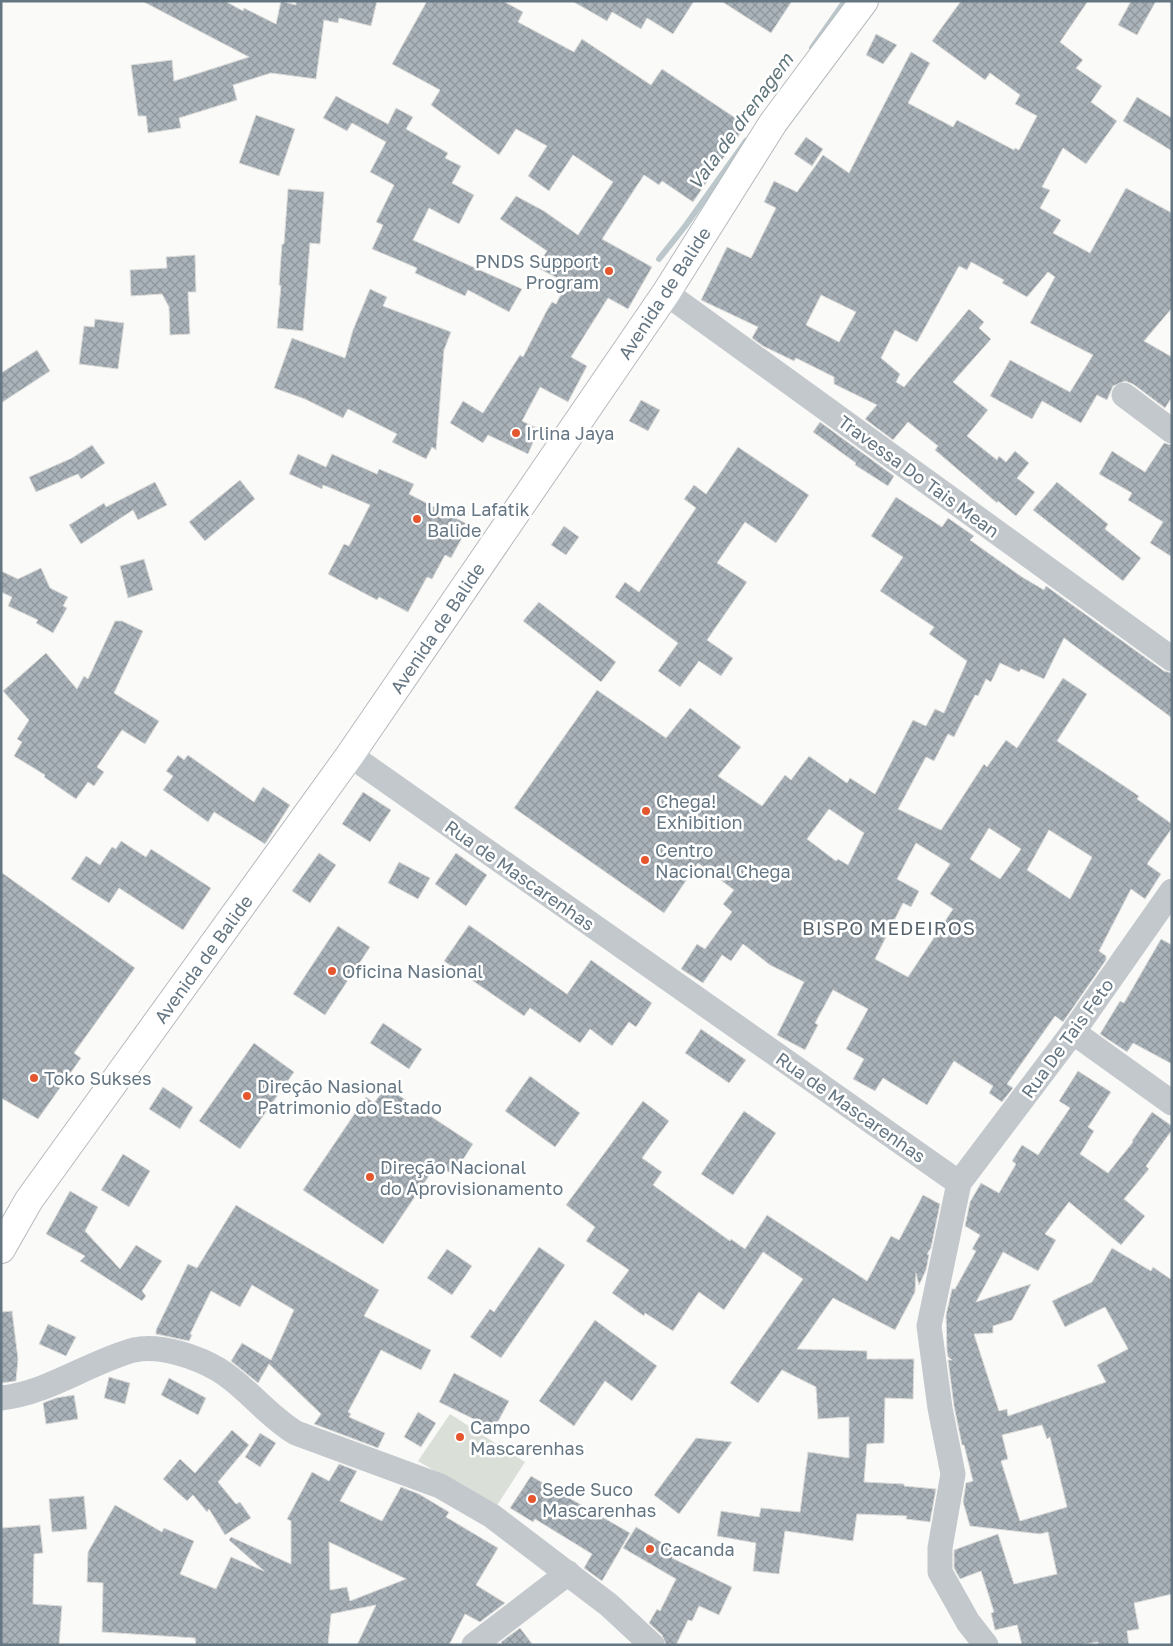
<svg xmlns="http://www.w3.org/2000/svg" width="1173" height="1646" font-family="'Golos Text',sans-serif">
<style>
.pitch{fill:#dadfd7}
.lines{fill:none;stroke-linecap:round;stroke-linejoin:round}
.stream{stroke:#bbc7cb;stroke-width:6}
.building{fill:url(#building-cross-hatch);stroke:#dcdcda;fill-rule:evenodd}
.major-casing{stroke:#b5babe;stroke-width:30}
.minor{stroke:#c3c8cc;stroke-width:25}
.major{stroke:#fff;stroke-width:28}
.poi-dot{fill:#e4572e;stroke:#fff;stroke-width:2}
.labels{text-anchor:middle;dominant-baseline:central;stroke-width:5;stroke-linejoin:round;paint-order:stroke}
.poi-label{font-size:18px;fill:#657683;stroke:#fff;text-anchor:start}
.street-label{font-size:18px;fill:#657683;stroke:#fff}
.water-label{font-size:19px;font-style:italic;fill:#60757c;stroke:#fff}
.neighbourhood-label{font-size:19px;letter-spacing:1px;fill:#57646e;stroke:#fff}
</style>
<defs>
<pattern id="building-cross-hatch" width="8" height="8" patternUnits="userSpaceOnUse" patternTransform="scale(1.25)"><rect width="8" height="8" fill="#aab3b9"/><path d="M0 0l8 8M0 8l8-8" fill="none" stroke="#8e969c"/></pattern>
</defs>
<rect width="100%" height="100%" fill="#fafaf8"/>
<polygon class="pitch" points="450,1414 525,1462 496,1507 418,1461"/>
<g class="lines">
<g class="stream">
<polyline points="812,48 845,1"/>
<polyline points="659,259 686,225 746,141"/>
</g>
</g>
<g class="building">
<polygon points="142,1 225,1 243,11 244,8 276,24 281,1 296,5 296,1 377,1 371,26 339,18 338,23 324,20 316,79 271,73 233,85 237,100 179,118 181,128 148,133 146,116 138,116 131,65 172,60 174,81 249,57"/>
<polygon points="427,1 503,1 523,12 518,22 574,52 582,39 651,85 662,69 746,125 693,202 662,181 659,185 644,175 602,239 652,267 628,309 608,298 571,357 587,366 568,402 540,387 522,421 539,429 528,454 488,435 483,443 450,423 463,401 483,413 520,355 523,357 546,312 552,302 556,304 567,283 536,267 547,251 500,219 516,196 544,211 578,235 613,182 573,155 549,191 528,176 547,146 516,129 499,155 431,105 440,90 392,64"/>
<polygon points="572,1 694,1 673,34 647,18 641,29 612,12 607,21"/>
<polygon points="721,1 792,1 771,33"/>
<path d="M961,1H1088L1060,42L1083,60L1076,68L1102,86L1091,102L1117,121L1086,164L1063,148L1042,187L1050,190L1040,208L1061,220L1053,233L1090,253L1126,188L1172,213V308L1144,341L1172,357V397L1165,408L1133,384L1125,381L1113,386L1107,400L1097,395L1081,423L1042,401L1032,419L990,396L1010,360L1070,392L1093,355L1030,323L1055,277L1048,272L1027,297L1002,283L1004,280L971,262L967,270L959,266L917,342L895,330L881,358L900,374L896,382L904,387L969,309L984,322L979,328L991,339L953,382L988,410L967,436L997,460L999,456L1006,462L1015,451L1029,463L1017,478L1035,492L1016,516L998,501L997,503L935,450L938,446L908,422L893,440L865,419L877,405L834,384V377L796,358L794,361L763,346L752,338L758,327L701,300L727,247L751,258L776,208L764,202L774,181L797,192L823,155L849,173L911,52L930,63L908,103L953,127L957,120L1014,150L1015,148L1019,150L1037,116L1015,104L1020,95L990,73L985,80L932,41ZM821,295L856,312L839,342L806,325Z"/>
<polygon points="1131,1 1156,1 1137,35 1118,25"/>
<polygon points="876,34 897,45 883,64 866,55"/>
<polygon points="336,96 388,124 396,108 413,117 406,129 448,153 445,158 461,166 452,183 474,195 459,224 429,208 413,240 522,289 509,312 468,290 465,296 415,273 417,268 372,249 383,225 376,222 394,185 370,172 386,142 352,123 347,131 323,118"/>
<polygon points="1137,97 1172,118 1172,151 1123,121"/>
<polygon points="256,115 295,129 279,176 239,163"/>
<polygon points="806,137 823,149 812,166 794,154"/>
<polygon points="288,189 324,192 320,244 310,243 303,331 277,328 281,286 279,285 282,244 284,244"/>
<polygon points="195,255 196,292 188,292 190,334 170,335 169,307 162,294 131,296 130,270 167,268 166,257"/>
<polygon points="370,289 387,297 383,306 451,332 444,350 436,450 432,447 426,459 392,442 397,434 348,409 343,418 305,399 274,388 292,338 345,358 353,330"/>
<polygon points="95,319 124,323 118,369 79,364 84,326 94,327"/>
<polygon points="37,350 50,371 1,403 1,373"/>
<polygon points="641,400 660,410 648,431 629,421"/>
<polygon points="820,422 894,476 888,486 855,465 856,463 813,432"/>
<polygon points="1164,443 1172,445 1172,557 1150,543 1163,522 1128,500 1132,493 1099,474 1112,451 1145,472"/>
<polygon points="92,445 105,463 81,479 78,474 36,492 29,477 72,458"/>
<polygon points="738,447 809,495 776,543 745,522 717,563 747,582 707,640 733,658 721,676 699,661 680,687 658,671 678,643 615,597 625,582 639,592 696,508 684,499 694,485 706,494"/>
<polygon points="298,454 326,467 332,454 377,474 379,469 414,484 409,494 469,525 451,558 445,555 432,579 427,577 408,612 379,597 377,600 328,574 344,544 349,546 370,505 333,489 323,485 322,489 289,474"/>
<polygon points="240,480 255,499 205,541 189,522"/>
<polygon points="155,482 167,505 138,520 133,510 81,544 69,525 104,503 106,507"/>
<polygon points="1057,482 1108,524 1105,529 1141,558 1123,581 1033,510"/>
<path d="M896,497L942,527L948,518L974,536L970,540L1022,577L1044,590L1046,586L1164,671L1172,673V718L1064,638L1044,679L1021,669L1019,672L1000,663L991,682L986,679L978,696L975,695L954,737L948,734L934,761L926,757L898,809L941,830L984,764L987,767L1006,740L1017,748L1063,678L1087,694L1057,741L1139,796L1137,799L1172,824V828L1147,864L1161,874L1145,899L1131,889L1099,951L1106,956V960L1063,1022L1055,1016L1007,1084L1013,1088L1002,1102L989,1093L993,1086L954,1061L927,1105L883,1078L875,1091L853,1079L864,1059L846,1049L868,1009L833,990L815,1023L818,1025L805,1050L777,1035L804,982L770,965L743,944L731,961L722,955L703,983L681,969L697,944L705,949L732,912L723,904L734,890L698,863L664,913L514,808L597,690L666,738L690,708L741,747L718,776L762,806L785,775L791,780L809,756L847,783L850,778L875,794L913,720L926,726L935,709L944,713L967,661L929,634L934,627L880,591L903,557L871,536ZM829,809L864,833L848,865L838,859L836,861L807,839ZM989,828L1021,849L1000,879L970,859ZM1049,830L1092,857L1070,899L1027,870ZM916,843L950,864L930,894L953,909L908,977L875,959L903,903L911,907L919,891L897,879Z"/>
<polygon points="564,526 579,537 566,555 551,545"/>
<polygon points="144,559 153,590 128,598 120,566"/>
<polygon points="41,568 50,588 68,597 63,606 67,608 53,633 36,623 38,620 8,606 12,597 1,592 1,571 18,579"/>
<polygon points="539,602 616,662 601,682 523,621"/>
<polygon points="115,621 122,621 143,631 114,693 159,721 145,744 122,730 97,767 104,772 94,786 88,782 76,799 44,777 45,775 14,756 22,742 17,739 29,720 3,691 46,653 77,689 84,676 88,679"/>
<polygon points="178,755 184,760 188,755 254,802 263,787 290,805 265,844 214,812 208,822 163,790 173,776 166,771"/>
<polygon points="363,792 391,810 370,842 342,824"/>
<polygon points="121,841 146,857 151,849 211,888 183,930 119,888 109,903 71,879 86,856 100,865 112,847 116,849"/>
<polygon points="319,853 336,865 310,903 292,891"/>
<polygon points="456,853 487,875 466,906 435,884"/>
<polygon points="399,862 430,878 418,899 388,883"/>
<polygon points="1,872 135,968 74,1053 81,1058 38,1119 1,1098"/>
<polygon points="469,925 567,994 591,960 652,1003 636,1027 629,1022 612,1046 590,1029 580,1043 530,1008 524,1016 444,961"/>
<polygon points="338,926 370,947 325,1015 293,994"/>
<polygon points="1161,939 1172,945 1172,1064 1133,1043 1127,1052 1100,1034 1120,1001 1124,1003"/>
<polygon points="383,1023 422,1049 409,1069 370,1043"/>
<polygon points="701,1029 746,1060 729,1083 685,1053"/>
<polygon points="254,1043 294,1072 240,1149 199,1121"/>
<path d="M1078,1071L1111,1092L1088,1127L1094,1131L1080,1154L1108,1173L1133,1142L1132,1141L1152,1112L1172,1126V1130L1146,1166L1149,1169L1124,1199L1145,1216L1121,1245L1069,1202L1045,1234L1056,1240L1038,1271L1003,1252L976,1302L1031,1284L1012,1320L993,1326V1333L974,1334L999,1411L1007,1409L1008,1416L1106,1382L1097,1365L1128,1349L1105,1307L1065,1327L1052,1301L1092,1282L1112,1248L1151,1271L1153,1267L1172,1280V1594L1134,1603L1139,1629L1127,1631L1129,1645H1098V1642L1081,1645H1022L1017,1625L995,1630L991,1613L994,1612L981,1571L960,1579L954,1568V1550L998,1534L1014,1584L1057,1574L1048,1532L1040,1534L970,1526L963,1502L966,1483L973,1481L964,1445H962L954,1406L948,1360H952L948,1357L947,1351L946,1315L952,1289H955L976,1251L972,1249L980,1235L965,1226L970,1202L981,1183L999,1193L1016,1164L1012,1161L1022,1145L1038,1155L1070,1108L1059,1101ZM1042,1425L1047,1439L1050,1437L1067,1507L1020,1521L1001,1461L1008,1459L1002,1435Z"/>
<polygon points="530,1076 580,1113 555,1147 505,1111"/>
<polygon points="163,1087 193,1107 180,1129 149,1109"/>
<polygon points="386,1087 473,1144 453,1175 437,1164 383,1244 303,1190 366,1097 374,1103"/>
<polygon points="643,1101 669,1121 642,1158 662,1172 653,1185 730,1241 731,1239 745,1249 767,1215 867,1281 891,1236 899,1240 923,1195 940,1204 931,1248 927,1254 929,1255 926,1270 919,1285 916,1273 915,1292 895,1330 833,1298 797,1349 867,1351 867,1359 914,1359 913,1399 885,1398 884,1443 867,1444 864,1482 904,1484 904,1486 936,1489 930,1522 906,1519 907,1516 857,1514 853,1541 785,1531 779,1574 753,1571 756,1543 717,1536 721,1511 759,1517 761,1508 800,1512 808,1452 849,1458 849,1417 818,1419 816,1387 782,1370 758,1403 730,1383 803,1279 763,1252 724,1310 699,1292 673,1331 645,1313 644,1316 612,1293 629,1270 586,1241 595,1227 566,1205"/>
<polygon points="744,1111 776,1133 733,1195 701,1174"/>
<polygon points="123,1154 150,1171 129,1207 101,1190"/>
<polygon points="70,1191 98,1207 85,1231 120,1269 136,1245 162,1261 142,1291 146,1296 142,1301 80,1261 85,1256 46,1234"/>
<polygon points="236,1205 379,1290 364,1316 431,1350 421,1370 381,1350 348,1412 351,1414 349,1417 385,1433 378,1448 314,1424 321,1414 269,1364 258,1383 231,1361 242,1343 271,1360 294,1310 252,1285 240,1307 211,1291 190,1334 192,1335 189,1341 156,1334 156,1330 188,1264 197,1268"/>
<polygon points="539,1247 565,1265 501,1358 470,1337 490,1309 494,1312"/>
<polygon points="447,1249 472,1266 452,1295 427,1278"/>
<polygon points="12,1311 18,1359 16,1381 1,1383 1,1312"/>
<polygon points="595,1320 657,1366 632,1401 605,1381 574,1426 539,1401"/>
<polygon points="48,1324 76,1337 66,1356 39,1344"/>
<polygon points="454,1373 509,1401 494,1429 439,1402"/>
<polygon points="109,1377 130,1383 125,1404 104,1398"/>
<polygon points="169,1378 206,1398 198,1415 161,1395"/>
<polygon points="74,1395 78,1419 46,1424 43,1403 56,1398"/>
<polygon points="418,1412 436,1423 421,1447 404,1437"/>
<polygon points="232,1430 249,1445 218,1482 236,1504 240,1502 251,1518 225,1535 209,1509 207,1512 193,1495 187,1501 163,1479 180,1459 195,1473"/>
<polygon points="260,1433 276,1443 260,1467 245,1457"/>
<polygon points="696,1438 732,1442 679,1514 654,1495"/>
<path d="M339,1464L357,1471L340,1501L382,1521L401,1487L419,1494L449,1512L446,1517L498,1548L476,1585L505,1603L480,1622L465,1614L449,1645H357L376,1605L331,1614L328,1645H196L195,1638L102,1632L103,1583L87,1582L88,1552L115,1505L162,1532L164,1528L194,1541L180,1574L216,1589L231,1557L264,1571L229,1540L231,1537L291,1564V1521L287,1519L312,1472L329,1481ZM329,1542L348,1551L406,1579L350,1601L347,1587L330,1590Z"/>
<polygon points="531,1476 630,1533 602,1581 584,1568 592,1554 535,1519 533,1522 510,1508"/>
<polygon points="84,1496 87,1529 52,1532 49,1499"/>
<polygon points="40,1525 43,1553 34,1554 33,1604 62,1606 59,1645 1,1645 1,1528"/>
<polygon points="636,1527 676,1551 672,1558 732,1587 719,1615 699,1606 692,1621 688,1620 676,1645 666,1645 662,1635 649,1623 657,1609 660,1611 676,1579 623,1548"/>
<polygon points="520,1628 533,1645 503,1645 501,1642"/>
</g>
<g class="lines">
<defs>
<polyline id="major" points="1,1249 29,1200 350,755 666,293 773,123 864,1"/>
</defs>
<use href="#major" class="major-casing"/>
<g class="minor">
<polyline points="666,293 1172,659"/>
<polyline points="1124,395 1172,431"/>
<polyline points="350,755 959,1183 929,1326 940,1408 953,1474 940,1548 940,1572 968,1622 986,1645"/>
<polyline points="1073,1032 1172,1103"/>
<polyline points="959,1183 1073,1032 1172,891"/>
<path d="M1,1398C49,1393 89,1362 134,1350C160,1344 197,1357 219,1370C247,1387 267,1416 296,1433L440,1486L492,1516L609,1605L652,1645"/>
<polyline points="474,1645 568,1573"/>
</g>
<use href="#major" class="major"/>
</g>
<g class="poi-dot">
<circle cx="609" cy="271" r="5"/>
<circle cx="516" cy="433" r="5"/>
<circle cx="417" cy="519" r="5"/>
<circle cx="646" cy="811" r="5"/>
<circle cx="645" cy="860" r="5"/>
<circle cx="332" cy="971" r="5"/>
<circle cx="34" cy="1078" r="5"/>
<circle cx="247" cy="1096" r="5"/>
<circle cx="370" cy="1177" r="5"/>
<circle cx="460" cy="1437" r="5"/>
<circle cx="532" cy="1499" r="5"/>
<circle cx="650" cy="1549" r="5"/>
</g>
<g class="labels">
<g class="poi-label">
<text x="599" y="261" text-anchor="end">PNDS Support<tspan x="599" dy="21">Program</tspan></text>
<text x="526" y="433">Irlina Jaya</text>
<text x="427" y="509">Uma Lafatik<tspan x="427" dy="21">Balide</tspan></text>
<text x="656" y="801">Chega!<tspan x="656" dy="21">Exhibition</tspan></text>
<text x="655" y="850">Centro<tspan x="655" dy="21">Nacional Chega</tspan></text>
<text x="342" y="971">Oficina Nasional</text>
<text x="44" y="1078">Toko Sukses</text>
<text x="257" y="1086">Direção Nasional<tspan x="257" dy="21">Patrimonio do Estado</tspan></text>
<text x="380" y="1167">Direção Nacional<tspan x="380" dy="21">do Aprovisionamento</tspan></text>
<text x="470" y="1427">Campo<tspan x="470" dy="21">Mascarenhas</tspan></text>
<text x="542" y="1489">Sede Suco<tspan x="542" dy="21">Mascarenhas</tspan></text>
<text x="660" y="1549">Cacanda</text>
</g>
<g class="street-label">
<text transform="translate(664 293) rotate(-57)">Avenida de Balide</text>
<text transform="translate(919 476) rotate(36)">Travessa Do Tais Mean</text>
<text transform="translate(437 628) rotate(-56)">Avenida de Balide</text>
<text transform="translate(520 875) rotate(35)">Rua de Mascarenhas</text>
<text transform="translate(203 959) rotate(-54)">Avenida de Balide</text>
<text transform="translate(1067 1038) rotate(-54)">Rua De Tais Feto</text>
<text transform="translate(851 1107) rotate(35)">Rua de Mascarenhas</text>
</g>
<g class="water-label">
<text transform="translate(740 121) rotate(-54)">Vala de drenagem</text>
</g>
<g class="neighbourhood-label">
<text x="889" y="927">BISPO MEDEIROS</text>
</g>
</g>
<rect width="1173" height="1646" fill="none" stroke="#657683" stroke-width="5"/>
</svg>
